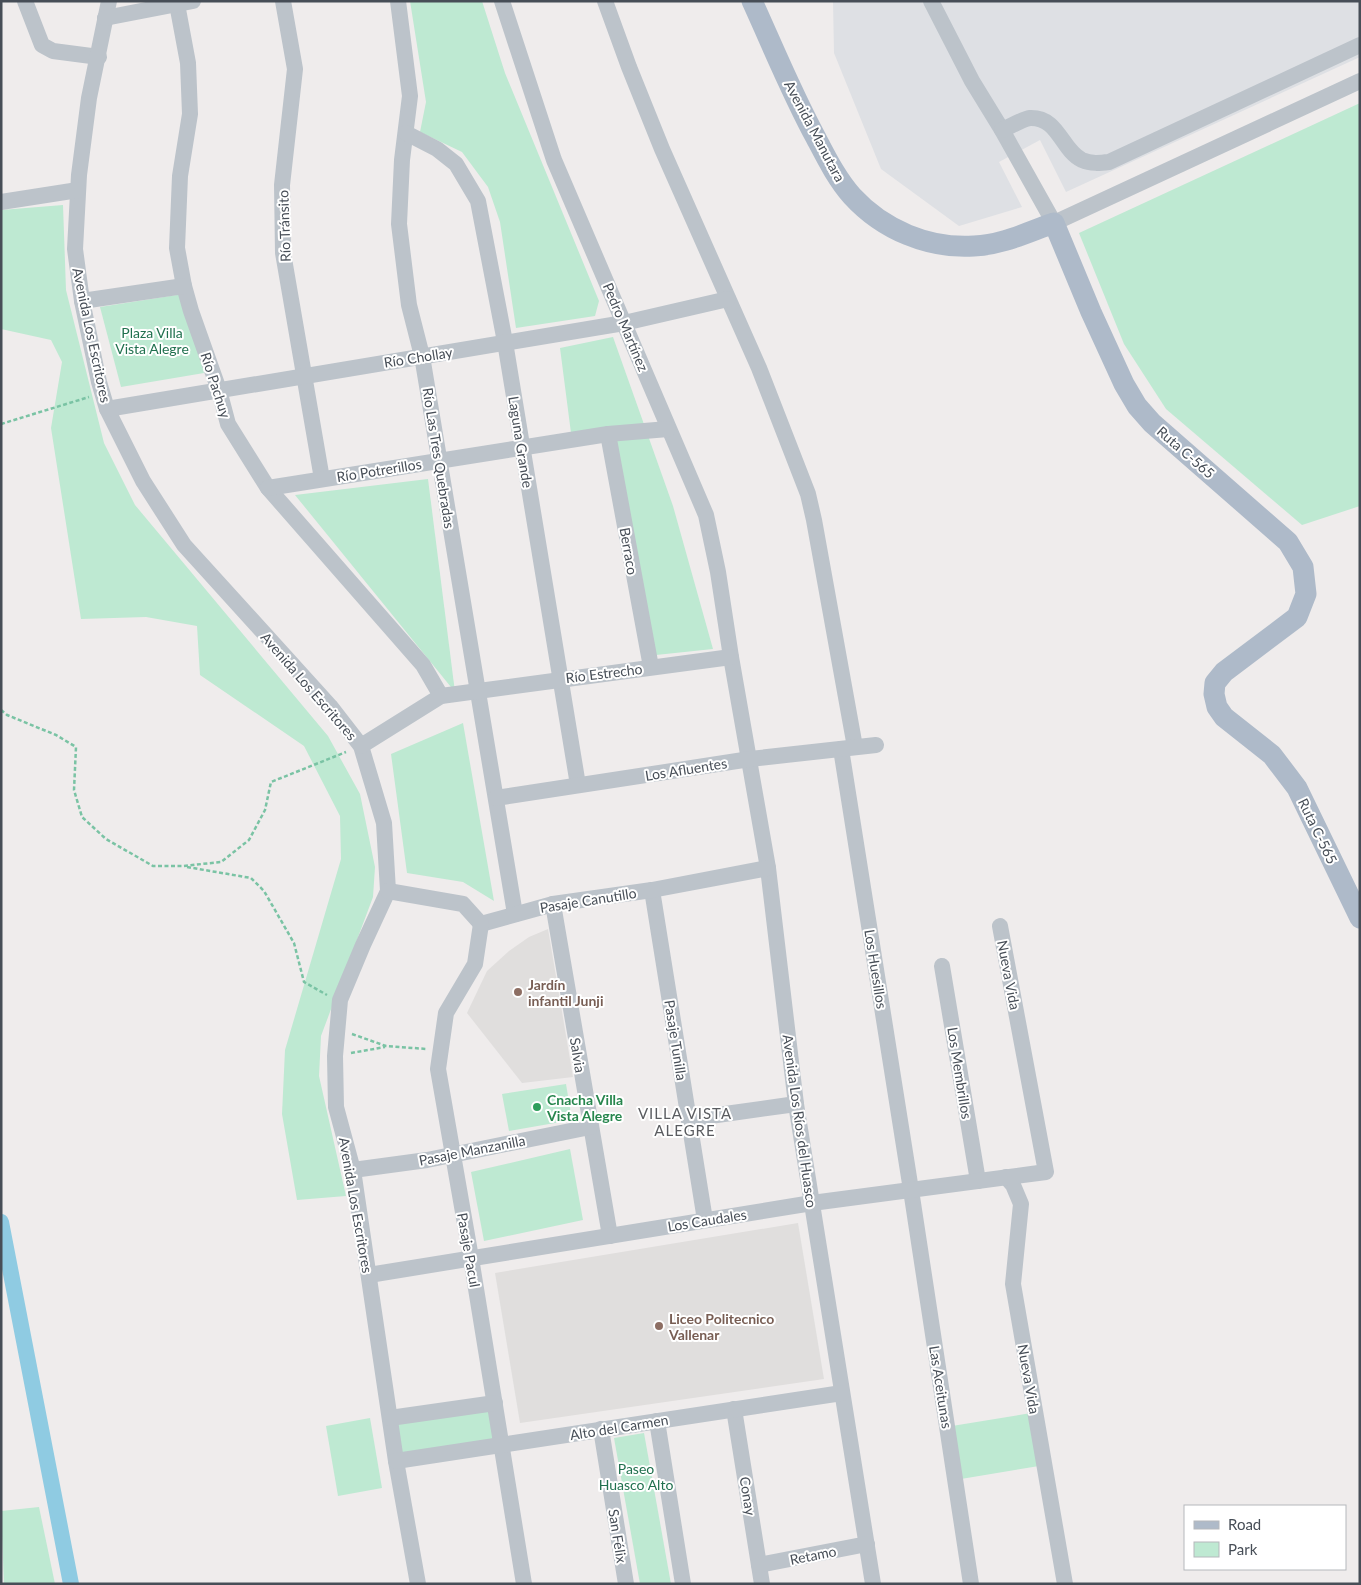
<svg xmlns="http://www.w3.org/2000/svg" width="1361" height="1585" font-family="Lato,sans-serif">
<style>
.education{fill:#e0dedd}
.airport{fill:#dee0e4}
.green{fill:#bee9d2}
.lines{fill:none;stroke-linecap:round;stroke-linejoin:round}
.canal{stroke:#8fcbe2;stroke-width:16}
.path{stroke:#7ac3a4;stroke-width:2.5;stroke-dasharray:4 2.5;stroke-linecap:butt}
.minor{stroke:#bcc3ca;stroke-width:16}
.major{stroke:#aebac9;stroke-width:21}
.education-dot{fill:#8d6e63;stroke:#fff;stroke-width:2}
.leisure-dot{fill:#2e9e5b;stroke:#fff;stroke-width:2}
.labels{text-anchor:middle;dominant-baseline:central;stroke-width:4;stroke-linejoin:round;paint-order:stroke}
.street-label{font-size:14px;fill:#474e57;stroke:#fff}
.park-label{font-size:14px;fill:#20704e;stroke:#fff}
.education-label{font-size:14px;font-weight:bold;fill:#785e54;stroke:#fff;text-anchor:start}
.leisure-label{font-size:14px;font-weight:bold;fill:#27864d;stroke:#fff;text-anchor:start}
.neighbourhood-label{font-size:15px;letter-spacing:1px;fill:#5a5c60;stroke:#fff}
</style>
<rect width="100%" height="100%" fill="#efecec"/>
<g class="education">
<polygon points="548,929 573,1077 522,1083 467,1013 487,971 509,951 529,937"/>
<polygon points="798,1223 824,1379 520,1423 495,1273"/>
</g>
<polygon class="airport" points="833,1 1360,1 1360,57 1066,192 1040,140 999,162 1022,207 959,226 881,169 834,53"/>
<g class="green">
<polygon points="410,1 482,1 505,73 599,301 595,316 516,328 500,222 488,187 462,152 420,132 426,102"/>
<polygon points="1360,103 1360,506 1302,525 1166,409 1124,344 1079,233"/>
<polygon points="63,205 66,290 104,443 135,505 328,736 360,794 375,867 373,897 321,1036 319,1076 346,1196 297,1200 282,1114 285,1050 341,859 340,816 304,746 200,675 197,626 146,617 81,619 51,428 62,362 51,340 1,329 1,210"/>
<polygon points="183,294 204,373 121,387 100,307"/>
<polygon points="613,337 673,506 713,649 656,655 614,429 571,433 560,348"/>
<polygon points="428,479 455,692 295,495"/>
<polygon points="463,723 494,901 463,882 407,873 391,754"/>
<polygon points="566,1084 572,1120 509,1131 502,1094"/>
<polygon points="570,1149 583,1220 484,1241 471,1172"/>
<polygon points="494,1404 500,1444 397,1460 391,1419"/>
<polygon points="1031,1413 1039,1466 961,1479 952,1426"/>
<polygon points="370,1418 382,1488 338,1496 326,1426"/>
<polygon points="644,1433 671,1584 640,1584 614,1438"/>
<polygon points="39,1507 55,1584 4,1584 1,1511"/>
</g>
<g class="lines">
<polyline class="canal" points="1,1222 71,1584"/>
<g class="path">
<polyline points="1,424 89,397"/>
<polyline points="1,710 7,715 56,735 76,747 74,790 82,817 106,839 153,866 183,866 221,862 249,840 265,810 271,782 346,752"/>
<polyline points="187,867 251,878 264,891 294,943 304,982 327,995"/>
<polyline points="352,1034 386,1046 427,1049"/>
<polyline points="351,1053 385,1047"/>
</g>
<g class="minor">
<polyline points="25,1 42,45 53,51 99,57"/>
<polyline points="109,1 89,98 79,175 75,249 82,301 99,382 107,409 143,481 184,545 330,706 361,746 384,823 388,891 363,945 340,1000 335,1056 336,1107 353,1170 396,1461 418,1584"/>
<polyline points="283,1 295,69 282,185 283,253 322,479"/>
<polyline points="398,1 410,96 402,160 399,224 409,305 422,356 515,914"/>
<polyline points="502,1 554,160 706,515 718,572 731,657 768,868 796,1104 873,1584"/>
<polyline points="605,1 629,67 662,149 759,368 808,494 814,520 855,747"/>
<polyline points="931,1 972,81 1002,130 1054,223 1360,81"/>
<polyline points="177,4 188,63 190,114 180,176 177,248 184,286 191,311 219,390 228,424 268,488 423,665 441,696"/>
<polyline points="105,18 193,1"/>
<path d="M1002,130C1010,127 1022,119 1030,118C1059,117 1061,150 1082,160C1091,164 1100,163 1109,162L1360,45"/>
<polyline points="406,133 437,149 456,164 478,201 505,342 578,785"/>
<polyline points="1,202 78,190"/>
<polyline points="82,301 184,286"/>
<polyline points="107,409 624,323 728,299"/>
<polyline points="608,434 651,667"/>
<polyline points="268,488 608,434 668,429"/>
<polyline points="361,746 441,696 731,657"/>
<polyline points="841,749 911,1190 971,1584"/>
<polyline points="496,798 750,759 876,745"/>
<polyline points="652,890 705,1220"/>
<polyline points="388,891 463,904 481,924 553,904 652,890 768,868"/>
<polyline points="553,904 610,1236"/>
<polyline points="481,924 475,964 446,1013 438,1069 471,1258 524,1584"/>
<polyline points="942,966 978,1181"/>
<polyline points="689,1119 796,1104"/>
<polyline points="353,1170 427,1160 590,1127"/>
<polyline points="1006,1177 1013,1185 1021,1204 1013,1284 1065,1584"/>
<polyline points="369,1275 812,1203 1046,1172 1000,926"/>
<polyline points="734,1409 762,1584"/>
<polyline points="390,1418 495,1403"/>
<polyline points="657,1421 683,1584"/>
<polyline points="601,1429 626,1584"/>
<polyline points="396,1461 842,1393"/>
<polyline points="759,1565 867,1544"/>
</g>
<path class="major" d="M752,1C773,47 792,94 816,138C827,159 837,179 852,196C883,230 929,249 974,246C1002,245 1028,232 1054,223L1091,312L1124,384L1137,406L1152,423L1288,542L1303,567L1306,594L1297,617L1224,672L1215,683L1214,694L1217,707L1224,717L1272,755L1297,788L1360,918"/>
</g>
<g class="education-dot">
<circle cx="518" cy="992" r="5"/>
<circle cx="659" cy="1326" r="5"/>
</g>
<circle class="leisure-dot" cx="537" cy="1107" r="5"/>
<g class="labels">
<g class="street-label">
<text transform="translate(815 131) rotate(62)">Avenida Manutara</text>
<text transform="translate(284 226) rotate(-92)">Río Tránsito</text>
<text transform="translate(626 327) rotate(67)">Pedro Martínez</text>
<text transform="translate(92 335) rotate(78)">Avenida Los Escritores</text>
<text transform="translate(418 357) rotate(-9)">Río Chollay</text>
<text transform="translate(216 385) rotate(72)">Río Pachuy</text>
<text transform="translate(521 442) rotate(81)">Laguna Grande</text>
<text transform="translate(1186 452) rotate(41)">Ruta C-565</text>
<text transform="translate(439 458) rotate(81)">Río Las Tres Quebradas</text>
<text transform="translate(379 470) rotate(-9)">Río Potrerillos</text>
<text transform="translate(629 551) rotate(80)">Berraco</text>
<text transform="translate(604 673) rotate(-7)">Río Estrecho</text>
<text transform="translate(309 686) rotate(49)">Avenida Los Escritores</text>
<text transform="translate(686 769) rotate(-9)">Los Afluentes</text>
<text transform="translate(1318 831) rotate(64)">Ruta C-565</text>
<text transform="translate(588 900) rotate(-9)">Pasaje Canutillo</text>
<text transform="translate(876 969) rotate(81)">Los Huesillos</text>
<text transform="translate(1009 975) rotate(79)">Nueva Vida</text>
<text transform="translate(676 1040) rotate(81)">Pasaje Tunilla</text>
<text transform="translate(578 1055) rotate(81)">Salvia</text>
<text transform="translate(960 1073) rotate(81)">Los Membrillos</text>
<text transform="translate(800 1121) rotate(82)">Avenida Los Ríos del Huasco</text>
<text transform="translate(472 1150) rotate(-11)">Pasaje Manzanilla</text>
<text transform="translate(356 1205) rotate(80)">Avenida Los Escritores</text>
<text transform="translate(707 1220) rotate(-9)">Los Caudales</text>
<text transform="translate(469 1250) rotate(80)">Pasaje Pacul</text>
<text transform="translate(1029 1379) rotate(80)">Nueva Vida</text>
<text transform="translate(941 1387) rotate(81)">Las Aceitunas</text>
<text transform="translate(619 1427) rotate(-9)">Alto del Carmen</text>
<text transform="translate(748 1496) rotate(81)">Conay</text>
<text transform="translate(618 1536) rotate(81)">San Félix</text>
<text transform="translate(813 1555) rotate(-11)">Retamo</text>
</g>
<g class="park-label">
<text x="152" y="332">Plaza Villa<tspan x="152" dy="16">Vista Alegre</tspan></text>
<text x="636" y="1468">Paseo<tspan x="636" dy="16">Huasco Alto</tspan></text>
</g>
<g class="education-label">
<text x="528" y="984">Jardín<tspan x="528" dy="16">infantil Junji</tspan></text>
<text x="669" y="1318">Liceo Politecnico<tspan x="669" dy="16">Vallenar</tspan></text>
</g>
<g class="leisure-label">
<text x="547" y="1099">Cnacha Villa<tspan x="547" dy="16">Vista Alegre</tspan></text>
</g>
<g class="neighbourhood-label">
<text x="685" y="1113">VILLA VISTA<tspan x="685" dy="17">ALEGRE</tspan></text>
</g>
</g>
<rect width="1361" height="1585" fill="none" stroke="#474e57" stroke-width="5"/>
<rect x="1184" y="1505" width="162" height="65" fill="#ffffff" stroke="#b5b8bc"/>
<rect x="1194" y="1521" width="25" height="8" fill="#aebac9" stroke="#b5b8bc"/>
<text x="1228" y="1530" font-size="15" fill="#474e57">Road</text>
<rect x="1194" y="1542" width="25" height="15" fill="#bee9d2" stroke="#b5b8bc"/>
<text x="1228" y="1555" font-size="15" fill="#474e57">Park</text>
</svg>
